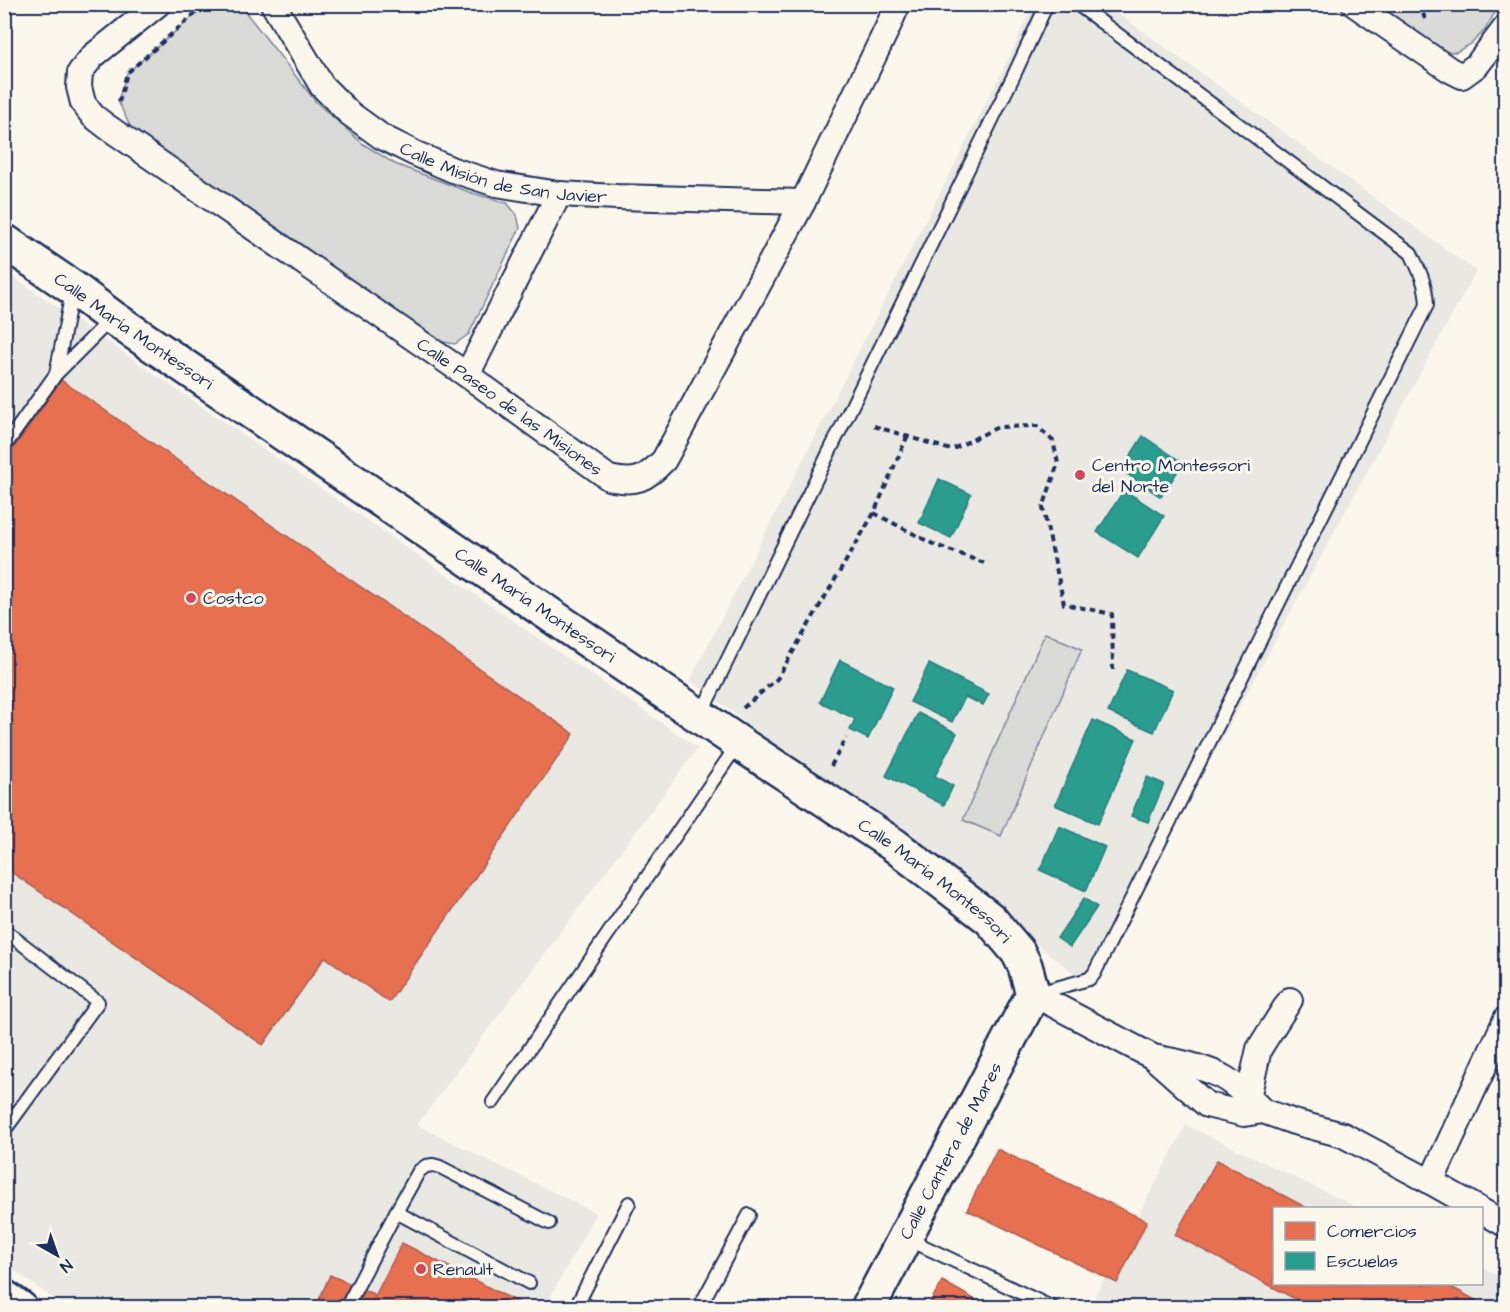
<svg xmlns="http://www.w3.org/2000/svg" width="1510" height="1312" font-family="'Architects Daughter',sans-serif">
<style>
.built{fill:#eae8e2}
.green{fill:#dadad7;stroke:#7a849a;stroke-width:1.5}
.shops{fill:#e76f51;stroke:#aa5c55;stroke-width:1.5}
.schools{fill:#2a9d8f;stroke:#267c80;stroke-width:1.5}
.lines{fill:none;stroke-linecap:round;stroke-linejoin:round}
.lane-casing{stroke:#1b2f5e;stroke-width:16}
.street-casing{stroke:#1b2f5e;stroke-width:28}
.secondary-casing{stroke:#1b2f5e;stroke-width:38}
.path{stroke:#1b2f5e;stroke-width:4;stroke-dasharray:6 4.5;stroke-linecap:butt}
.lane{stroke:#fbf7ec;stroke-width:12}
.street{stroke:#fbf7ec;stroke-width:24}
.secondary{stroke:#fbf7ec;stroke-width:33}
.poi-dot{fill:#d1495b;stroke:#fbf7ec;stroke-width:2}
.labels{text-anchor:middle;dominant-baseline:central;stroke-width:6;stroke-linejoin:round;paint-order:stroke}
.street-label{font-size:18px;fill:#1b2f5e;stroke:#fbf7ec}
.poi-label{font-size:18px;fill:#1b2f5e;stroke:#fbf7ec;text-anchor:start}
</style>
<rect width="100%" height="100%" fill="#fbf7ec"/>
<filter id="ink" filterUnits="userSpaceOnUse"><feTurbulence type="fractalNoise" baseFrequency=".0167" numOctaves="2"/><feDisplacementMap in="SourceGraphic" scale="12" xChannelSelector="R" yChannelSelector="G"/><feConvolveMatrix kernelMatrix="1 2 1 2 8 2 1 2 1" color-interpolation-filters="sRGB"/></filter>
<g filter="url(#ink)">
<g class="built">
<polygon points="1033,5 1106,5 1476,271 1098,967 1083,980 690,680 1005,66"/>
<polygon points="5,271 698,748 417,1125 596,1213 545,1307 65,1307 5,1264"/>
<polygon points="1186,1125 1359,1208 1274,1208 1274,1284 1482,1284 1482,1268 1505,1279 1505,1307 1089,1308"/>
</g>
<g class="green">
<polygon points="206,5 240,5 316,102 363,144 395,164 469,192 507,203 517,215 520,228 469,334 455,344 437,341 296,241 132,130 118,101 127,73"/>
<polygon points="1372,5 1499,5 1485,30 1471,44 1456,52 1437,52"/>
<polygon points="1045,633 1082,649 1001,836 963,820"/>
</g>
<g class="shops">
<polygon points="61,380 574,734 389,1002 325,957 263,1045 4,867 4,462"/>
<polygon points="997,1149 1147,1221 1117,1283 967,1210"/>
<polygon points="1217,1160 1307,1208 1274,1208 1274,1284 1446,1284 1490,1308 1312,1308 1175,1235"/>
<polygon points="402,1243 529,1308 369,1308"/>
<polygon points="330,1275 376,1295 369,1308 330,1308 318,1302"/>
<polygon points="942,1281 990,1308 927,1308"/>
</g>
<g class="schools">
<polygon points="1143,436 1183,463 1161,497 1121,470"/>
<polygon points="939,479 971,494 951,538 919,523"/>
<polygon points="1124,490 1164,516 1138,558 1097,532"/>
<polygon points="840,660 893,687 868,739 850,730 855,719 820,702"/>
<polygon points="929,664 989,694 983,705 965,697 952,722 910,702"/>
<polygon points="1127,670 1173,690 1154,732 1108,712"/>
<polygon points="918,713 957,733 935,776 953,786 944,805 886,776"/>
<polygon points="1093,720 1136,739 1098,824 1055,805"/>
<polygon points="1147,777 1164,784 1148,822 1131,816"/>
<polygon points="1059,826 1105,847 1086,891 1040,870"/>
<polygon points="1084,898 1097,907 1070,947 1057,938"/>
</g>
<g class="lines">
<defs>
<g id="lane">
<polyline points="72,292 56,374 112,318"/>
<polyline points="4,447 56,374"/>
<polyline points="701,714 1013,77 1047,4"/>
<polyline points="4,930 98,1002 4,1131"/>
<path d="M1034,994L1089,979L1094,974L1427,305C1426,283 1420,272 1411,253L1077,4"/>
<polyline points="493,1102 738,744"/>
<polyline points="396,1212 529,1283"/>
<polyline points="906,1238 1053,1308"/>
<polyline points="346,1308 396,1212 419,1171 426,1166 433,1165 440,1167 549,1223"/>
<polyline points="592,1308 579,1301 629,1203"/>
<polyline points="699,1308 749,1215"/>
</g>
<g id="street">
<path id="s1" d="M158,4L93,56L80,72L79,87L83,103L93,116L106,126L467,375L609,478C636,484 645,480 664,460L803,202L887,29L896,8V4"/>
<path id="s2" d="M273,4L322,86L349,113L382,137L414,153L453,170L496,184L559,194L617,197L803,202"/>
<polyline points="1354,4 1450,70 1462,76 1477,65 1506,27"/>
<polyline points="467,375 559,194"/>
<polyline points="1033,994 1153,1057"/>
<path d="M1153,1057C1175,1061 1207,1067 1226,1079C1240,1088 1251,1100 1263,1111L1244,1114L1207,1105Z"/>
<polyline points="1245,1111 1259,1049 1290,1000"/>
<polyline points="1263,1111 1294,1122 1343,1135 1431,1182 1477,1208"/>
<polyline points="1431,1182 1506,1019"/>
<polyline points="1482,1211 1506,1225"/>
</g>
<g id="secondary">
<path id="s3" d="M4,241L73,288L113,318L739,743L894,845L990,919L1018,952L1025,966L1033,994L868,1308"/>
<polyline points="4,1297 20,1308"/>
</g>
</defs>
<use href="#lane" class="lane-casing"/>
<use href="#street" class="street-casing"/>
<use href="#secondary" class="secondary-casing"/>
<g class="path">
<polyline points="240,4 247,13"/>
<polyline points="1419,4 1426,21"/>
<polyline points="119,102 127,73 206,4"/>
<polyline points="874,426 951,450 998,427 1037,426 1053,441 1058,463 1043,508 1064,604 1112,614 1113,670"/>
<polyline points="874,513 933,544 984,563"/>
<polyline points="743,708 777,679 874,513 907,437"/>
<polyline points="831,766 846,738"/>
</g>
<use href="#lane" class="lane"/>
<use href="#street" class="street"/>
<use href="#secondary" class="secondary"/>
</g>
</g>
<g class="poi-dot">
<circle cx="1080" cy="475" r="6"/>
<circle cx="191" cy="598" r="6"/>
<circle cx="421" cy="1269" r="6"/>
</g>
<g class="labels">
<g class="street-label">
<text stroke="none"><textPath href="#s2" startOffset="303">Calle Misión de San Javier</textPath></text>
<text stroke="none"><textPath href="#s3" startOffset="158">Calle María Montessori</textPath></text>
<text stroke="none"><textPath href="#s1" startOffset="660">Calle Paseo de las Misiones</textPath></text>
<text stroke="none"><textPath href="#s3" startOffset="644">Calle María Montessori</textPath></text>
<text stroke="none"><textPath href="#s3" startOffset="1130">Calle María Montessori</textPath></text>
<text transform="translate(951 1151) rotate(-62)">Calle Cantera de Mares</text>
</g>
<g class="poi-label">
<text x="1092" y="465">Centro Montessori<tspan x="1092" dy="21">del Norte</tspan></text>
<text x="203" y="598">Costco</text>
<text x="433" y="1269">Renault</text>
</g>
</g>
<rect width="1510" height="1312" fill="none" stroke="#fbf7ec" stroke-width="24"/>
<rect x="12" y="12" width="1486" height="1288" fill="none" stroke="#1b2f5e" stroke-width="2" filter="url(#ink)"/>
<rect x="1273" y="1207" width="210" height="78" fill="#fbf7ec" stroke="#a1a7b3" stroke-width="1.5"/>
<rect x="1285" y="1222" width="30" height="18" fill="#e76f51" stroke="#a1a7b3" stroke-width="1.5"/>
<text x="1327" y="1237" font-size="18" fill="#1b2f5e">Comercios</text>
<rect x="1285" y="1252" width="30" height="18" fill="#2a9d8f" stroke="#a1a7b3" stroke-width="1.5"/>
<text x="1327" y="1267" font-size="18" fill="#1b2f5e">Escuelas</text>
<g transform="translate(57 1255) rotate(140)" stroke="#fbf7ec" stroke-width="4.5" paint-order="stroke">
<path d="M0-4.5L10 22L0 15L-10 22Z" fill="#1b2f5e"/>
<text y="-9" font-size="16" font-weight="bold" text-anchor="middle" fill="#1b2f5e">N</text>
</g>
</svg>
